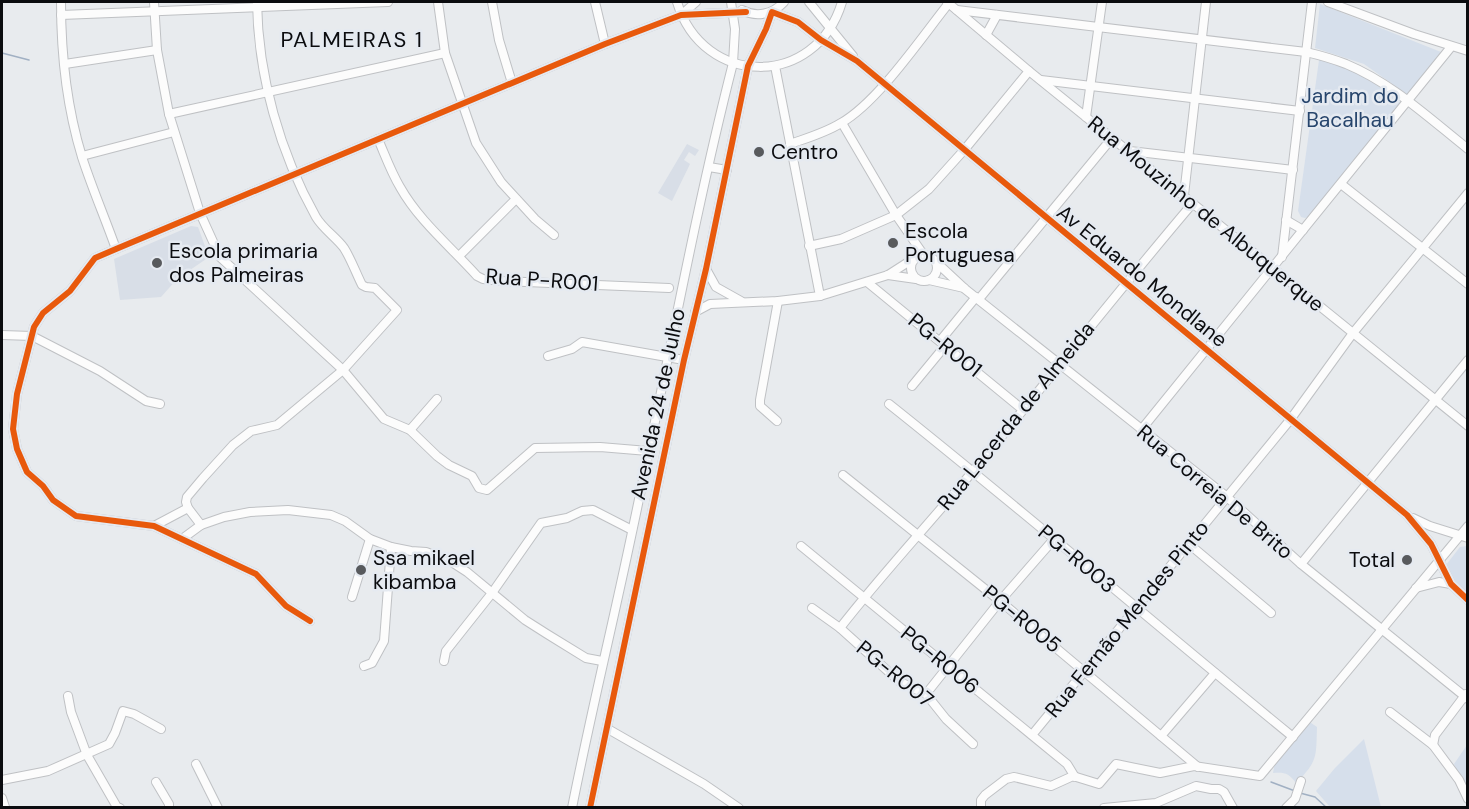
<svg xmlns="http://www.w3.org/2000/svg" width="1469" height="809" font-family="'DM Sans',sans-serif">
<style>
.built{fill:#d8dee7}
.green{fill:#d6dfeb}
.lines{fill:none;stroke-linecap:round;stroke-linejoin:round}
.stream{stroke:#a1b0c3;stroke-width:1.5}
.minor-casing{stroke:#bfc1c4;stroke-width:10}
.minor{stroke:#fcfcfc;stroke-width:8}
.cycleway-casing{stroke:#e5eaf1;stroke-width:10}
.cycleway{stroke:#e8590c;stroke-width:6}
.poi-dot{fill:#585a5d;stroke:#e5eaf1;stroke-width:2}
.labels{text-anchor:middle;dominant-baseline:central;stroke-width:5;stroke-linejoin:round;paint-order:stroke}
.park-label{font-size:21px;fill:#27456c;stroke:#e5eaf1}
.poi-label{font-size:21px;fill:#0b0c0f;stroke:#e5eaf1;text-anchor:start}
.street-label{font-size:21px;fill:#0b0c0f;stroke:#e5eaf1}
.neighbourhood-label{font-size:22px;letter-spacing:1.5px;fill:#0b0c0f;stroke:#e5eaf1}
</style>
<rect width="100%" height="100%" fill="#e8ebee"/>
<g class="built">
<polygon points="687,144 699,150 695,156 689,152 684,160 690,164 672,201 658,193"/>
<polygon points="191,226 198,227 209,257 177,279 161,297 120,300 114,259"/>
</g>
<g class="green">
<polygon points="1320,4 1441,52 1408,95 1364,64 1315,48"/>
<polygon points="1325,57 1394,92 1400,103 1311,216 1305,218 1301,217 1298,211 1319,60"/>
<polygon points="1467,546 1467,596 1447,574 1446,565 1460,547"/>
<path d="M1308,721L1317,727C1316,757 1318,761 1296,783C1289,773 1284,772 1273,773L1276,757Z"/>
<polygon points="1364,739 1381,807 1330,807 1316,791 1335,768"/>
<polygon points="1467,745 1467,793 1454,764"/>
</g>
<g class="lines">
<g class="stream">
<polyline points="2,53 29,60"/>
<polyline points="1271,782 1295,791"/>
<polyline points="1300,793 1315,797 1327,808"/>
</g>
<defs>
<g id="minor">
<path d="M61,2C61,53 67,108 82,157C92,188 105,218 116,249"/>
<polyline points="154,2 157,50 169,114 200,213 220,257 343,370 384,419 410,430 437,456 449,465 472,476 479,488 487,490 535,448 600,447 648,451"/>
<polyline points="438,2 445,53 476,143 501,182 535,219 554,235"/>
<polyline points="492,2 499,40 512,83"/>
<polyline points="595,2 605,44"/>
<path d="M677,2C703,88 816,89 842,2"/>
<polyline points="809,2 853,56"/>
<polyline points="947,2 1029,71 1468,426"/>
<polyline points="1328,2 1414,34 1468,51"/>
<path d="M742,10C757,18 773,14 784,2"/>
<path d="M957,10L1306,52C1319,55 1333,59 1346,64C1392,83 1430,119 1468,149"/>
<polyline points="61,15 388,2"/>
<polyline points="681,15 696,2"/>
<polyline points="986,35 997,15"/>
<polyline points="65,64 157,50"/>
<polyline points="775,66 820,296"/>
<polyline points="1041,80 1300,111"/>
<polyline points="169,114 445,53"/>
<polyline points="1086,117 1102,2"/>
<polyline points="842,123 896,215 923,254"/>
<path d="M378,139C385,155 391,172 400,187C419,221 451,247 477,276L483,279L503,281L669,288"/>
<path d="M790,144C807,138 825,133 841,123C878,102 921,38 949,3"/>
<polyline points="1130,151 1293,170"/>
<polyline points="82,156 174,132"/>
<polyline points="709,167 727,170"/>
<polyline points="1341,184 1468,284"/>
<polyline points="1184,195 1206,2"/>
<polyline points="1286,220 1303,230"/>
<polyline points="809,246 841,239 896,215 929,189 965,149 1029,71"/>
<circle cx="924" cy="268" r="13"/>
<polyline points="459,256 516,199"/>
<polyline points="1282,257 1312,2"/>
<polyline points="936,262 965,289 1227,497 1301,564 1468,699"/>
<polyline points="706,269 716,287 741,301"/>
<polyline points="888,275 916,279"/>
<polyline points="929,280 964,288"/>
<polyline points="867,282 1022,409"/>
<polyline points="979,299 1112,138"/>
<polyline points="695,312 710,304 778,301 820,296 888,275 913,259"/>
<polyline points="2,335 32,336 100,371 146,401 160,404"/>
<polyline points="940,341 976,297"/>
<polyline points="548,356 572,349 582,342 684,360"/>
<polyline points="912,386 945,346"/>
<path d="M889,404C1026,513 1158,627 1293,737"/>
<polyline points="777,421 760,406 760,400 778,301"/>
<polyline points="410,430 437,399"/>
<polyline points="1141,430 1451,47"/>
<polyline points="843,475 1000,601 1198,767"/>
<polyline points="1413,518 1430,526 1468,538"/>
<path d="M201,525L188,508L186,502L187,497L203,478L233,445L251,431L277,425L343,370L397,310L375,288L366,287L362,285C356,273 351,259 344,248C336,237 323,229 316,217C280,153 258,76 257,2"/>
<polyline points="154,526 188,508"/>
<polyline points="182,539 201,525 224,517 250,512 288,510 331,515 345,521 370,539 391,547 411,551 426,552 450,561 467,572 525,620 547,634 586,658 602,661"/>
<polyline points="1189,544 1271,613"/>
<polyline points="801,546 1067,764 1075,777"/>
<polyline points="1301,564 1468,360"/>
<polyline points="1416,588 1439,582 1451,584"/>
<polyline points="352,597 370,539"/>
<polyline points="812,608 840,628 900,682 926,694 946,719 973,744"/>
<polyline points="310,621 286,606 256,574 154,526 76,516 53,500 43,486 27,472 17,449 13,429 17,394 34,327 43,313 70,291 95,258 116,249 605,44 681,15 746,12"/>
<path d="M840,628C882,574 929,524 973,471C1047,382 1118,291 1193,203"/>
<polyline points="444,661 446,651 492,593 541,523 567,518 582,511 593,510 632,530"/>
<polyline points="364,666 372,663 384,641 391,547"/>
<polyline points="926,694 1000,601 1054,539"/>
<polyline points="68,696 71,712 87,755 117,807 120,808"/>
<polyline points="1390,712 1433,745 1459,780 1468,799"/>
<polyline points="608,729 704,784 739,808"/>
<polyline points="1032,735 1290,420 1353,333 1468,193"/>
<polyline points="1161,736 1215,673"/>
<polyline points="1433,745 1435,735 1466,694"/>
<polyline points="196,764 218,808"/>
<polyline points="2,780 48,771 109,744 115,733 123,711 134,714 161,729"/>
<polyline points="156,782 169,804 169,808"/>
<polyline points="2,798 5,807"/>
<path d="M572,808C590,717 612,627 631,537C665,379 693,220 733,63L735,29L731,2"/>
<polyline points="590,808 684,360 706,269 748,66 766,29 772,12 798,22 821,40 857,61 1407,515 1431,544 1451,584 1468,600"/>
<polyline points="981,808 981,800 985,795 1006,779 1014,777 1051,786 1073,776 1099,784 1116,764 1160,773 1194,766 1260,776 1468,526"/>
<polyline points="1104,808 1156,803 1196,786 1211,789 1219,789 1224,792 1233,808"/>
<polyline points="1286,808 1295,799 1301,781"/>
</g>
</defs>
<use href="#minor" class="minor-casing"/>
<use href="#minor" class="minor"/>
<defs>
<g id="cycleway">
<polyline points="310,621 286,606 256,574 154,526 76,516 53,500 43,486 27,472 17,449 13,429 17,394 34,327 43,313 70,291 95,258 116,249 605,44 681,15 746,12"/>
<polyline points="590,808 684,360 706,269 748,66 766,29 772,12 798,22 821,40 857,61 1407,515 1431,544 1451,584 1468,600"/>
</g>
</defs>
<use href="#cycleway" class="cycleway-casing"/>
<use href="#cycleway" class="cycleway"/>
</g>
<g class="poi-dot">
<circle cx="759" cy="152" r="6"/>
<circle cx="893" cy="243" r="6"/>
<circle cx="157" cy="263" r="6"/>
<circle cx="1407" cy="560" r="6"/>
<circle cx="361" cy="570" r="6"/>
</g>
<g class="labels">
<g class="park-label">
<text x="1350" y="96">Jardim do<tspan x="1350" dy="24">Bacalhau</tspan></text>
</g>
<g class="poi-label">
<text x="771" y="152">Centro</text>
<text x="905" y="231">Escola<tspan x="905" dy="24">Portuguesa</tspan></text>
<text x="169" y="251">Escola primaria<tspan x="169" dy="24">dos Palmeiras</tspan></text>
<text x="373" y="558">Ssa mikael<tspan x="373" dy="24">kibamba</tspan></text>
<text x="1395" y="560" text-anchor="end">Total</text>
</g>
<g class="street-label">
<text transform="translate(1206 214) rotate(39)">Rua Mouzinho de Albuquerque</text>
<text transform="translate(1142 276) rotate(39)">Av Eduardo Mondlane</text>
<text transform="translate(542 280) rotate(4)">Rua P-R001</text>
<text transform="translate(945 345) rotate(39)">PG-R001</text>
<text transform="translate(658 404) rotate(-78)">Avenida 24 de Julho</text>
<text transform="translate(1016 416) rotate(-51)">Rua Lacerda de Almeida</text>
<text transform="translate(1215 492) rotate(40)">Rua Correia De Brito</text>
<text transform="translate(1077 559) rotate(40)">PG-R003</text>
<text transform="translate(1022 619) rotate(39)">PG-R005</text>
<text transform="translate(1127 619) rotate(-51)">Rua Fernão Mendes Pinto</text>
<text transform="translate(940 660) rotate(39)">PG-R006</text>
<text transform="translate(895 674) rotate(39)">PG-R007</text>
</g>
<g class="neighbourhood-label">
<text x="352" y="39">PALMEIRAS 1</text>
</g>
</g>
<rect width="1469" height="809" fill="none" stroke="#0b0c0f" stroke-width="6"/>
</svg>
